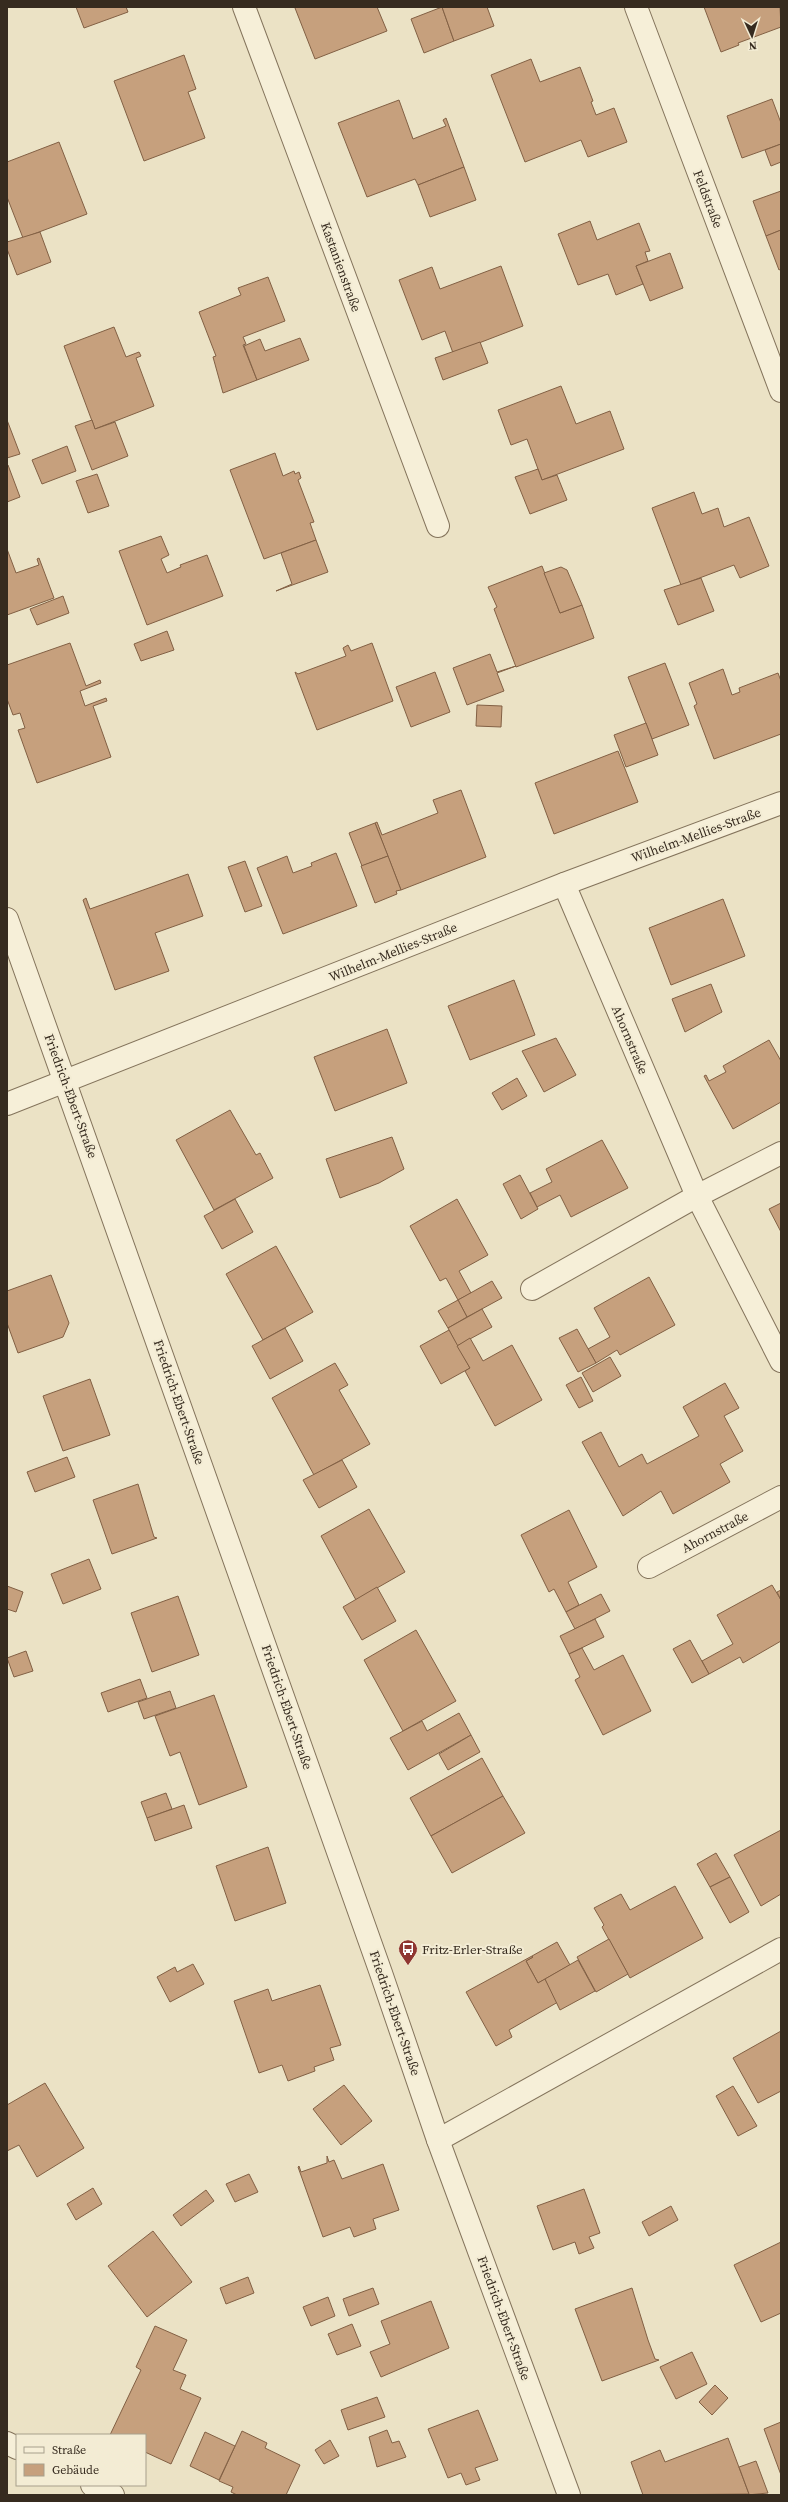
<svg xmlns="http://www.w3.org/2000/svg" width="788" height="2502" font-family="'Source Serif 4',serif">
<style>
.building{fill:#c6a07d;stroke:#826044}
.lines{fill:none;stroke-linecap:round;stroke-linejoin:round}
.minor-casing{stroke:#84745c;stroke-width:24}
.minor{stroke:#f6efd8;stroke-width:22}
.labels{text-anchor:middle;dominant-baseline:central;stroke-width:4;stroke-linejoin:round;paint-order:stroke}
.street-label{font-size:13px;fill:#362b1f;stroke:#f3ecd4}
.poi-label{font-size:13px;fill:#362b1f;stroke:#f3ecd4;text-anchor:start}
</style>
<rect width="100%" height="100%" fill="#ebe2c5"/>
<g class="building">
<polygon points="76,7 126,7 128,12 84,28"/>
<polygon points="298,7 377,7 387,31 315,59 295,8"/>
<polygon points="442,7 454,41 424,53 411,19"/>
<polygon points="442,7 487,7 494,26 454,41"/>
<polygon points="704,7 780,7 781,27 738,43 739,45 721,52"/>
<polygon points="184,55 196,89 188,92 205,138 144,161 114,81"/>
<polygon points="531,59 540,82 580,67 593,101 591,102 596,115 614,108 627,142 588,157 581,140 525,162 491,75"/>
<polygon points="772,99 781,123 781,144 742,158 727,116"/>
<polygon points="399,100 413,139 446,126 443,120 446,118 464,167 418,185 415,179 367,197 338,123"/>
<polygon points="59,142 87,214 23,238 7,197 7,162"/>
<polygon points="781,144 781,162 771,166 765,150"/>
<polygon points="464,167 476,200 430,217 418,185"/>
<polygon points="781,191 781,230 766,236 753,201"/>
<polygon points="590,221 597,240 639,223 650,251 645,252 648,261 636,266 643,284 616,295 608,274 578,285 558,234"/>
<polygon points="781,230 781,269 779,270 766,236"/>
<polygon points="40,232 51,262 17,275 7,249 7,242"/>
<polygon points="670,253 683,288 650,301 636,266"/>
<polygon points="501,266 523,326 453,353 445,331 422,340 399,280 432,267 440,289"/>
<polygon points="268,277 285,321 243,337 246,344 243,345 257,380 223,393 213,357 216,356 199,312 241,295 238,288"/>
<polygon points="114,327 126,357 139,352 141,356 136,358 154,406 95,429 64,346"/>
<polygon points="300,338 309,360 257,380 244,346 260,339 265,351"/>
<polygon points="480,342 488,363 443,380 435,358"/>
<polygon points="561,386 576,424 610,411 624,449 542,480 527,439 511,445 498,410"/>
<polygon points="7,420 20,454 7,458"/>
<polygon points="92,420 95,429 115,422 128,456 92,470 75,426"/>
<polygon points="67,446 76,471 42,484 32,460"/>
<polygon points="275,453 283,476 294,471 295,474 299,472 301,478 298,480 314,522 310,523 316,540 264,559 230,470"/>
<polygon points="8,465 20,497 7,502 7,466"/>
<polygon points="538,469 542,480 557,475 567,500 530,514 515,477"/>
<polygon points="97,474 109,506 88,513 76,481"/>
<polygon points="694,492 702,514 718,508 724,527 749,517 769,566 740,578 734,565 681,585 652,508"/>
<polygon points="161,536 169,555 161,559 167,573 181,567 180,565 207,555 223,596 147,625 119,551"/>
<polygon points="316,540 328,572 276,591 292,584 281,553"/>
<polygon points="7,549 16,573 39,565 37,559 39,558 54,598 7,615"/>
<polygon points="542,566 560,613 582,605 594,638 516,667 494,609 497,607 488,587"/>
<polygon points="561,567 567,570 582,605 560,613 544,573"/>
<polygon points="701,578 714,611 678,625 664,590"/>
<polygon points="63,596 69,613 37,625 30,609"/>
<polygon points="167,631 174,650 141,661 134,644"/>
<polygon points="70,643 86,686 100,680 101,683 80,691 85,706 106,698 107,701 93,706 111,757 37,783 18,730 25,728 20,713 13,715 7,699 7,665"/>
<polygon points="372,643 393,701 317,730 295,672 298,674 346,656 343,648 348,645 351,651"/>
<polygon points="490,654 497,672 516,666 497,673 504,691 467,705 453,668"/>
<polygon points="665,663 689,725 652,739 628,677"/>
<polygon points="723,669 732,695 740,692 739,688 778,673 781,681 781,734 714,759 694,706 697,704 689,683"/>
<polygon points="435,672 450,712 411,727 396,687"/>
<polygon points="477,705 502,706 501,727 476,726"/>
<polygon points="646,723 658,755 626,767 614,735"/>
<polygon points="618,751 638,802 554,834 535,783"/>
<polygon points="461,790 486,857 401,890 375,823 377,822 382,835 438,813 433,800"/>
<polygon points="375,823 388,856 362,866 349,833"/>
<polygon points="336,853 357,906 283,934 257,868 287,856 293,873 312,866 311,863"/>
<polygon points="388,856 401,890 396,891 397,894 375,903 361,866"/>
<polygon points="245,861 262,906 245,912 228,867"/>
<polygon points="188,874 203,916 155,933 169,971 115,990 83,900 86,898 90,909"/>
<polygon points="723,899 745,956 671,985 649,928"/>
<polygon points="514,980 535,1035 470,1060 448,1006"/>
<polygon points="711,984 722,1012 685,1032 672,999"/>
<polygon points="387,1029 407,1083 335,1111 314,1057"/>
<polygon points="556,1038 576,1075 544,1092 522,1051"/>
<polygon points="769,1040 781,1061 781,1102 733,1129 704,1076 706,1075 709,1081 726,1072 723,1066"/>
<polygon points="517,1078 527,1096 502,1110 492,1093"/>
<polygon points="230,1110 256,1155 260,1153 273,1178 214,1210 176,1140"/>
<polygon points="392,1137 404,1169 379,1183 340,1198 326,1159"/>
<polygon points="602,1140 628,1188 571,1217 560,1195 537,1207 530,1193 552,1182 546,1169"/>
<polygon points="520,1175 538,1209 521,1219 503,1184"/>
<polygon points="235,1199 253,1232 222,1249 204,1216"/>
<polygon points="457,1199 488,1255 459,1271 471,1293 458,1300 446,1278 440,1281 410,1226"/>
<polygon points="781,1203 781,1232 769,1209"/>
<polygon points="276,1246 313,1312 263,1340 226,1274"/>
<polygon points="51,1275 69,1323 63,1337 18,1353 7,1323 7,1291"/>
<polygon points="649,1277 675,1325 620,1355 617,1350 596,1363 588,1349 610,1337 594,1308"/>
<polygon points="492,1281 502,1298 467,1317 458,1300"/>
<polygon points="458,1300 467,1317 448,1328 438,1311"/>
<polygon points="482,1309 492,1327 457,1346 448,1328"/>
<polygon points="285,1328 303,1361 270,1379 252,1346"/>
<polygon points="577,1329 596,1363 578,1372 559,1338"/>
<polygon points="449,1330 470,1368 441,1384 420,1346"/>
<polygon points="470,1338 483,1361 512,1345 542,1400 495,1426 465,1371 470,1368 457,1346"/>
<polygon points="610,1357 621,1376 593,1392 582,1373"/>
<polygon points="335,1363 348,1385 339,1390 370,1444 314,1475 272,1398"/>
<polygon points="581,1377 593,1401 579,1408 566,1385"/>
<polygon points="90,1379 110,1435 63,1451 43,1396"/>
<polygon points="725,1383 739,1408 724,1416 743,1451 720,1464 730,1482 673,1514 661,1491 623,1516 582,1442 601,1432 619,1467 642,1454 647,1464 699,1436 683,1407"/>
<polygon points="67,1457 75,1477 35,1492 27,1472"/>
<polygon points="342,1460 357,1487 319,1508 303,1480"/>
<polygon points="138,1484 154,1537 157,1538 112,1554 93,1500"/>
<polygon points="369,1509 405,1572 356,1600 321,1536"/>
<polygon points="569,1510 597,1567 568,1582 579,1605 566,1612 554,1589 549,1592 521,1535"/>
<polygon points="89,1559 101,1589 63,1604 51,1574"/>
<polygon points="772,1585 781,1600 781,1641 743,1663 740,1657 709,1674 702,1661 733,1644 717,1615"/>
<polygon points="7,1586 23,1592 16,1612 7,1609"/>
<polygon points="377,1587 396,1621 362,1640 343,1607"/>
<polygon points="781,1590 781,1600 777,1592"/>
<polygon points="601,1594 610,1611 575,1629 566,1612"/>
<polygon points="178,1596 199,1655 152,1672 131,1613"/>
<polygon points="595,1619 604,1637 569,1654 560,1636"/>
<polygon points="416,1630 456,1701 403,1731 364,1660"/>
<polygon points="690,1640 709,1674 692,1683 673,1649"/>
<polygon points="582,1648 594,1670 623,1655 651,1711 603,1735 575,1680 580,1677 569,1654"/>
<polygon points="26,1651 33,1671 14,1677 7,1658"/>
<polygon points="140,1679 147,1698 108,1712 101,1693"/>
<polygon points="170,1691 176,1708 144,1719 138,1702"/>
<polygon points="214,1695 247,1787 199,1805 180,1752 170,1756 155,1716"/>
<polygon points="459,1713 471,1735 408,1770 390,1738 422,1721 427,1731"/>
<polygon points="471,1735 480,1752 448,1770 439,1754"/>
<polygon points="482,1758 503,1796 431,1836 410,1798"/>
<polygon points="166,1793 172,1809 147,1818 141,1802"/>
<polygon points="503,1796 525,1833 452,1873 431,1836"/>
<polygon points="184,1805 192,1828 155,1841 147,1818"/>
<polygon points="781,1830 781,1894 761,1906 734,1855"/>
<polygon points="268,1847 286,1903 235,1921 216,1866"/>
<polygon points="716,1853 730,1877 710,1887 697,1864"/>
<polygon points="730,1877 749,1912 730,1923 710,1887"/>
<polygon points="675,1886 703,1938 630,1978 602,1927 604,1925 594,1908 621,1894 630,1910"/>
<polygon points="609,1939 628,1974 596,1992 577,1957"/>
<polygon points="557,1942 570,1965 538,1983 526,1961 533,1957 532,1956"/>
<polygon points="532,1956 533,1957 526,1961 538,1983 545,1979 558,2002 509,2030 512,2037 496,2046 466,1992"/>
<polygon points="578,1960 595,1991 560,2010 545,1979"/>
<polygon points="193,1964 204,1984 170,2002 157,1977 175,1967 177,1972"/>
<polygon points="320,1985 341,2045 330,2048 334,2060 314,2067 315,2071 288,2081 282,2065 259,2073 234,2001 268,1989 272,2001"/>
<polygon points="781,2031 781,2091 758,2103 733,2058"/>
<polygon points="45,2083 84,2148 37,2177 19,2145 7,2151 7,2105"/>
<polygon points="344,2085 372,2121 341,2145 313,2109"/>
<polygon points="733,2086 757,2126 738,2136 716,2096"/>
<polygon points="327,2156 329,2162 334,2160 342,2179 383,2164 399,2210 373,2219 376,2229 354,2237 350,2227 323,2237 298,2167 299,2166 301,2172 327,2163"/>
<polygon points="249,2174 258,2192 235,2202 226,2184"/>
<polygon points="93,2188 102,2204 76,2220 67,2204"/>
<polygon points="584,2189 600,2233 589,2237 594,2248 579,2254 575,2242 553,2250 537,2206"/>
<polygon points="206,2190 214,2201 181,2226 173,2215"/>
<polygon points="671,2206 678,2220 649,2236 642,2222"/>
<polygon points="153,2231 192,2282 147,2317 108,2266"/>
<polygon points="781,2242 781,2313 761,2322 734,2265"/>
<polygon points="248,2277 254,2293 226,2304 220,2288"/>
<polygon points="373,2288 379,2304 349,2316 343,2299"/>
<polygon points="632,2288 648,2340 655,2359 659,2360 602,2381 575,2309"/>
<polygon points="328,2297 335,2316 311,2326 303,2307"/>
<polygon points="431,2301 449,2348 381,2377 370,2352 390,2344 381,2321"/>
<polygon points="352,2324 361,2346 337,2355 328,2334"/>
<polygon points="155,2326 187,2340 173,2370 186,2375 180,2389 201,2398 171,2464 145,2452 145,2435 110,2435 141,2370 136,2367"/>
<polygon points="692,2352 707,2384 676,2399 660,2367"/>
<polygon points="715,2385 728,2398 712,2415 699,2402"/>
<polygon points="377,2397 385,2417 348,2430 341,2410"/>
<polygon points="478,2410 498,2460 475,2468 480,2480 466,2485 461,2473 448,2478 428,2429"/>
<polygon points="781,2422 781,2475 764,2429"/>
<polygon points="387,2430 392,2443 399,2441 406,2457 377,2467 369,2437"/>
<polygon points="242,2431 267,2443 265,2448 300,2465 286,2495 237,2495 231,2492 233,2487 219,2481"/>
<polygon points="205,2432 235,2446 219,2480 190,2466"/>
<polygon points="728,2438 749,2494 643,2495 631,2462 660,2450 665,2462"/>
<polygon points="330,2440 339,2456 324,2464 315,2450"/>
<polygon points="756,2461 768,2493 747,2495 749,2494 739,2467"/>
</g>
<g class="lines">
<defs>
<g id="minor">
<polyline points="244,7 438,526"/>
<polyline points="636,7 781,391"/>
<polyline points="564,884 697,1196 781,1361"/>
<polyline points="7,919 381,1973 438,2140 569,2495"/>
<polyline points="7,1104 564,884 781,803"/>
<polyline points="532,1289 697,1196 781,1153"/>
<polyline points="649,1567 781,1497"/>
<polyline points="438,2140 781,1949"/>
<polyline points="7,2443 17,2448"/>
<polyline points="92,2485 113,2495"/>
</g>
</defs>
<use href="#minor" class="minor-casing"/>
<use href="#minor" class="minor"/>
</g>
<defs>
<symbol id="bus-pin" viewBox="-11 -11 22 30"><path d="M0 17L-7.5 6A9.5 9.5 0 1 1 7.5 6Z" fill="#8f3631" stroke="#f3ecd4"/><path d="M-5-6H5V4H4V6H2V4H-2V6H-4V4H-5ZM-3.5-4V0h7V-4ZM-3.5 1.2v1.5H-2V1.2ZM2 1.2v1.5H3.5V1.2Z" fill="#fff"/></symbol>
</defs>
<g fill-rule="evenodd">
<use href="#bus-pin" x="397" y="1938" width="22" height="30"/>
</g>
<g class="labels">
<g class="street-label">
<text transform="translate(708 199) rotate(69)">Feldstraße</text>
<text transform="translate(341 267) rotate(70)">Kastanienstraße</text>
<text transform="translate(696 835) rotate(-20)">Wilhelm-Mellies-Straße</text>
<text transform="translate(393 952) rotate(-22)">Wilhelm-Mellies-Straße</text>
<text transform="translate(630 1040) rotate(67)">Ahornstraße</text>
<text transform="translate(71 1096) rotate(70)">Friedrich-Ebert-Straße</text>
<text transform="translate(179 1402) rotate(71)">Friedrich-Ebert-Straße</text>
<text transform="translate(715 1532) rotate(-28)">Ahornstraße</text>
<text transform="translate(287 1707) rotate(71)">Friedrich-Ebert-Straße</text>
<text transform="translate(395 2013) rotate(71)">Friedrich-Ebert-Straße</text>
<text transform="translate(504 2318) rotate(70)">Friedrich-Ebert-Straße</text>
</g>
<g class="poi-label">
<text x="422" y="1949">Fritz-Erler-Straße</text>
</g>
</g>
<rect width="788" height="2502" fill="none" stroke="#362b1f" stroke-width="16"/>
<rect x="16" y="2434" width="130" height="52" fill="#f3ecd4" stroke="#a79f8c"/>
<rect x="24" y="2447" width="20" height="6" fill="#f6efd8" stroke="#a79f8c"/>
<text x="52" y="2454" font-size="12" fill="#362b1f">Straße</text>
<rect x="24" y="2464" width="20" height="12" fill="#c6a07d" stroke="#a79f8c"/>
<text x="52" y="2474" font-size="12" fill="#362b1f">Gebäude</text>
<g transform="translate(752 36) rotate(176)" stroke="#f3ecd4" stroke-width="3" paint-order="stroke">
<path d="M0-3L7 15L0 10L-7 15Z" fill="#362b1f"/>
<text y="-6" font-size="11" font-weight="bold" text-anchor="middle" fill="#362b1f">N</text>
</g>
</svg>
